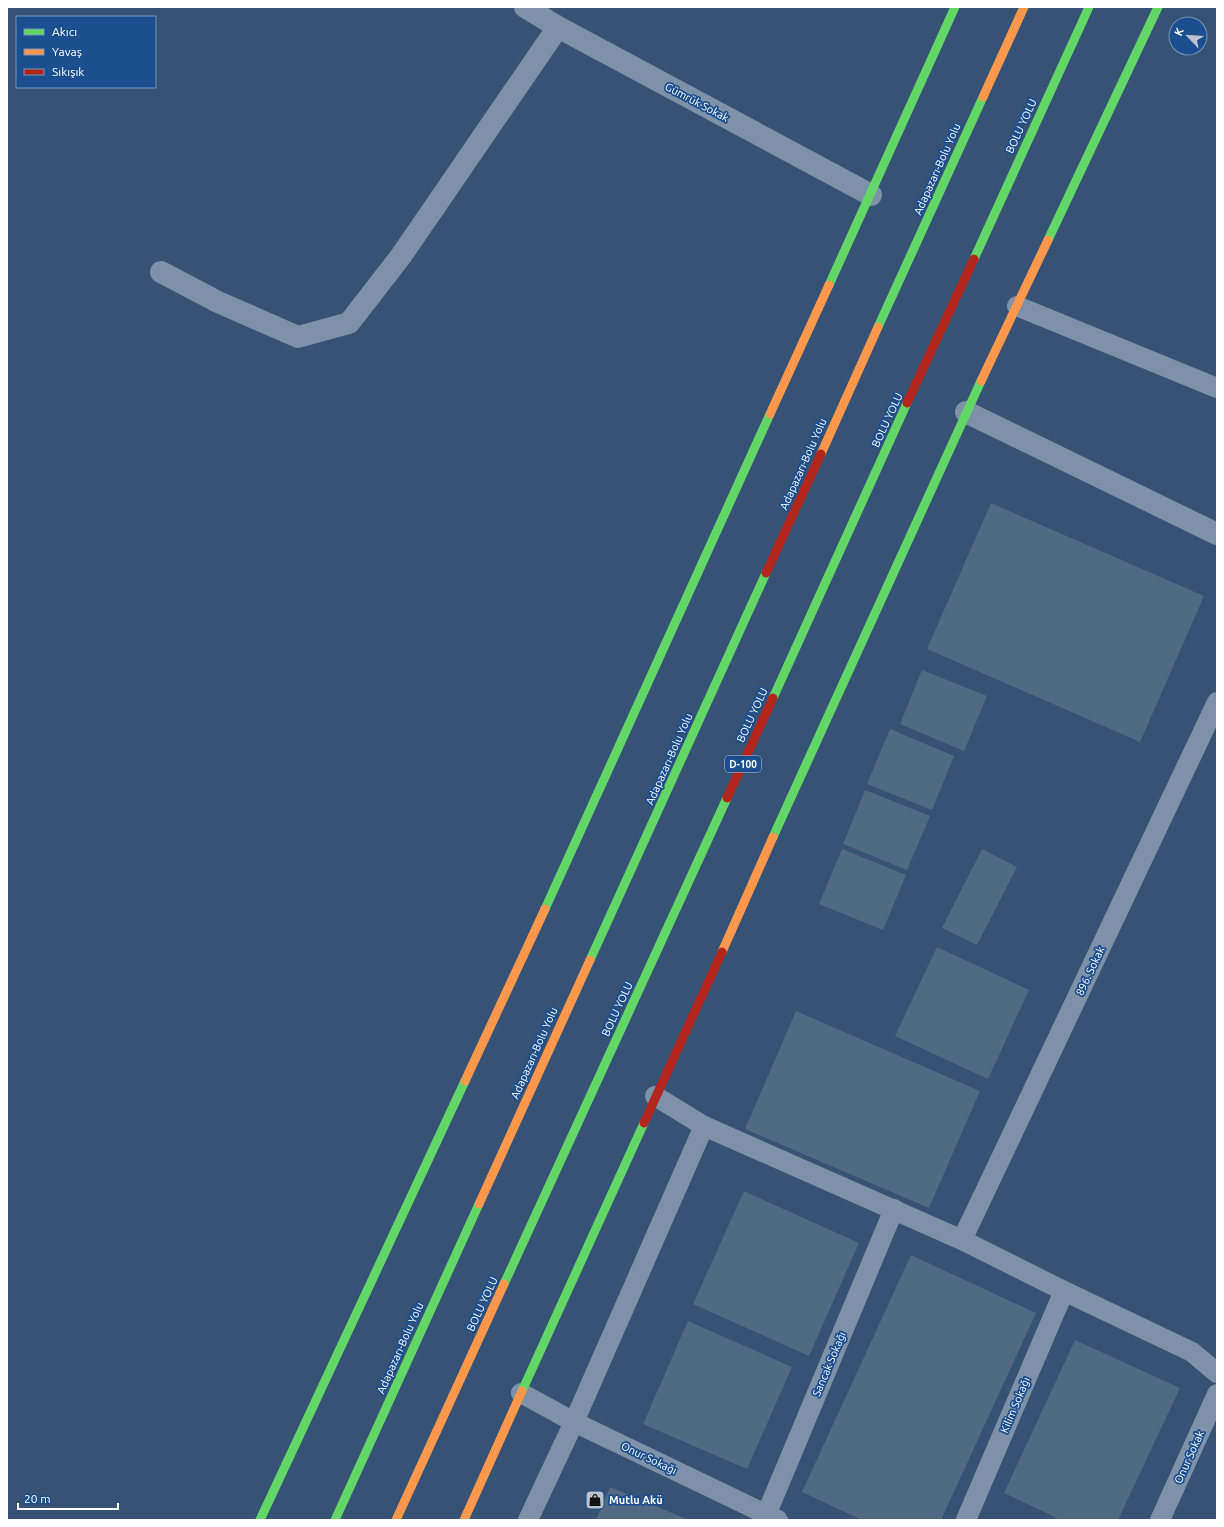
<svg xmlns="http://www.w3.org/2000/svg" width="1224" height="1527" font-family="Ubuntu,sans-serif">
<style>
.building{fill:#526984}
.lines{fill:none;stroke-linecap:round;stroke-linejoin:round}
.lane{stroke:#7d92a8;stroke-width:20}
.street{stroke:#7d92a8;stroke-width:22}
.fast{stroke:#63d668;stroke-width:9}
.slow{stroke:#ff974d;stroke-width:9}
.jam{stroke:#b3261e;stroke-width:9}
.labels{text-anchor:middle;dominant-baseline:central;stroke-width:3.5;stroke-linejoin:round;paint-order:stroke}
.shield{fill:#1b4f8f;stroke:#bbcadd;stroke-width:1}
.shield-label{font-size:10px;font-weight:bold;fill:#fff}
.street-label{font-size:11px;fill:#fff;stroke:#1b4f8f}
.poi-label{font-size:11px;font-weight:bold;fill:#fff;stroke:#1b4f8f;text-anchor:start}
</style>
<rect width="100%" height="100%" fill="#365274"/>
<g class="building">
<polygon points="991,503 1204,596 1140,742 927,649"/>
<polygon points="922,670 987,696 964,751 900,724"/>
<polygon points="890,729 954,756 932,810 867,784"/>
<polygon points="865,790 930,816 907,870 843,844"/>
<polygon points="842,849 906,875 883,930 819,904"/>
<polygon points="982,849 1017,867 977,945 942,928"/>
<polygon points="937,947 1029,990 988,1079 895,1036"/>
<polygon points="796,1011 980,1091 929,1208 745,1129"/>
<polygon points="744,1191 859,1243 809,1356 693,1304"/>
<polygon points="911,1255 1036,1313 941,1520 862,1520 802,1492"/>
<polygon points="688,1321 792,1367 747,1469 643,1424"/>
<polygon points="1075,1340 1180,1388 1118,1520 1056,1520 1057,1518 1004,1493"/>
<polygon points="610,1487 689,1520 596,1520"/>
</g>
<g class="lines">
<g class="lane">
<polyline points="1017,306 1217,388"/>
<polyline points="655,1096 704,1126 962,1240 1064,1291 1192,1352 1217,1373"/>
<polyline points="962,1240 1217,702"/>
<polyline points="521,1393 574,1422 778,1520"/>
<polyline points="528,1520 574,1422 704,1126"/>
<polyline points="764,1520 894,1209"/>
<polyline points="966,1520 1064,1291"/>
<polyline points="1160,1520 1217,1394"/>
</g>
<g class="street">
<polyline points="525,7 558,27 871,195"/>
<polyline points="161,272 218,302 298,337 349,323 401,256 558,27"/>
<polyline points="966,412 1217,534"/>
</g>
<g class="fast">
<polyline points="1048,240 1158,7"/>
<polyline points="974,259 1089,7"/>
<polyline points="829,285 955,7"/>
<polyline points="878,327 983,97"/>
<polyline points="773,698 907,403"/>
<polyline points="773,837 981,381"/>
<polyline points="545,909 770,414"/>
<polyline points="590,960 766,573"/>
<polyline points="504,1284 727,798"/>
<polyline points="522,1391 644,1123"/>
<polyline points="260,1520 465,1081"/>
<polyline points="335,1520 479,1204"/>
</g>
<g class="slow">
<polyline points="983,97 1024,7"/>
<polyline points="981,381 1048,240"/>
<polyline points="770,414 829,285"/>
<polyline points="821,454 878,327"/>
<polyline points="722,952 773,837"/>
<polyline points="465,1081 545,909"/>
<polyline points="479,1204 590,960"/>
<polyline points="396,1520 504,1284"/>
<polyline points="464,1520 522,1391"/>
</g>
<g class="jam">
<polyline points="907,403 974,259"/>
<polyline points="766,573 821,454"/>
<polyline points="727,798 773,698"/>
<polyline points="644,1123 722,952"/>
</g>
</g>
<defs>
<symbol id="shop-square" viewBox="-11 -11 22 22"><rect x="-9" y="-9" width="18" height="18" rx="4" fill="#b9c2ce" stroke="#1b4f8f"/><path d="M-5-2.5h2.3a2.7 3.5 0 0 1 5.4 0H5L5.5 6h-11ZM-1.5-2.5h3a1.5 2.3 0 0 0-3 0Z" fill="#111"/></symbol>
</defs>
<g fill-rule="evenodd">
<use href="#shop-square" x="584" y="1489" width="22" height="22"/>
</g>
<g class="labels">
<rect class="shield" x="725" y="756" width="36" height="16" rx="3"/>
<g class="shield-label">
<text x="743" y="764">D-100</text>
</g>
<g class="street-label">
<text transform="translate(697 102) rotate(28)">Gümrük Sokak</text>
<text transform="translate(1021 126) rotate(-65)">BOLU YOLU</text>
<text transform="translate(937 169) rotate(-66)">Adapazarı-Bolu Yolu</text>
<text transform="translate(887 420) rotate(-65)">BOLU YOLU</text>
<text transform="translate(803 464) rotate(-66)">Adapazarı-Bolu Yolu</text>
<text transform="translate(752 715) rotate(-65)">BOLU YOLU</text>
<text transform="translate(669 759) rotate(-66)">Adapazarı-Bolu Yolu</text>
<text transform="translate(1090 971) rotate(-65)">896. Sokak</text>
<text transform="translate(617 1009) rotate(-65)">BOLU YOLU</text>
<text transform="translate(534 1053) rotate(-66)">Adapazarı-Bolu Yolu</text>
<text transform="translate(482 1304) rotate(-65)">BOLU YOLU</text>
<text transform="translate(400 1348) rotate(-66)">Adapazarı-Bolu Yolu</text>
<text transform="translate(829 1364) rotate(-67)">Sancak Sokağı</text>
<text transform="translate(1015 1405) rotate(-67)">Kilim Sokağı</text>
<text transform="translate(1189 1457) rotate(-66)">Onur Sokak</text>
<text transform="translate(649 1458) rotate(26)">Onur Sokağı</text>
</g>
<g class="poi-label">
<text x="609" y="1500">Mutlu Akü</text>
</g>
</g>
<rect width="1224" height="1527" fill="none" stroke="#ffffff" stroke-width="16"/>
<rect x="16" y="16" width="140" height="72" fill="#1b4f8f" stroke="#7695bc"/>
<rect x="24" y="29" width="20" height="6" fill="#63d668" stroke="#7695bc"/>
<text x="52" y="36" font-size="12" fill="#ffffff">Akıcı</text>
<rect x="24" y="49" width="20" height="6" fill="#ff974d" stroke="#7695bc"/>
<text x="52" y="56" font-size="12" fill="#ffffff">Yavaş</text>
<rect x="24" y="69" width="20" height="6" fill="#b3261e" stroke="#7695bc"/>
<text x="52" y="76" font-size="12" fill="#ffffff">Sıkışık</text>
<g transform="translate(1188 36) rotate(295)"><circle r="19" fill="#1b4f8f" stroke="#7695bc"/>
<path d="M0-3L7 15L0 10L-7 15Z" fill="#b9c2ce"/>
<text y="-6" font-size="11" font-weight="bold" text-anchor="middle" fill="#ffffff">K</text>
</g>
<path d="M18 1503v6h100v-6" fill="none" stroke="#ffffff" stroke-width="2"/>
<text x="24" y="1503" font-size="12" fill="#ffffff" stroke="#1b4f8f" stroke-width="3" paint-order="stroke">20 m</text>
</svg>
